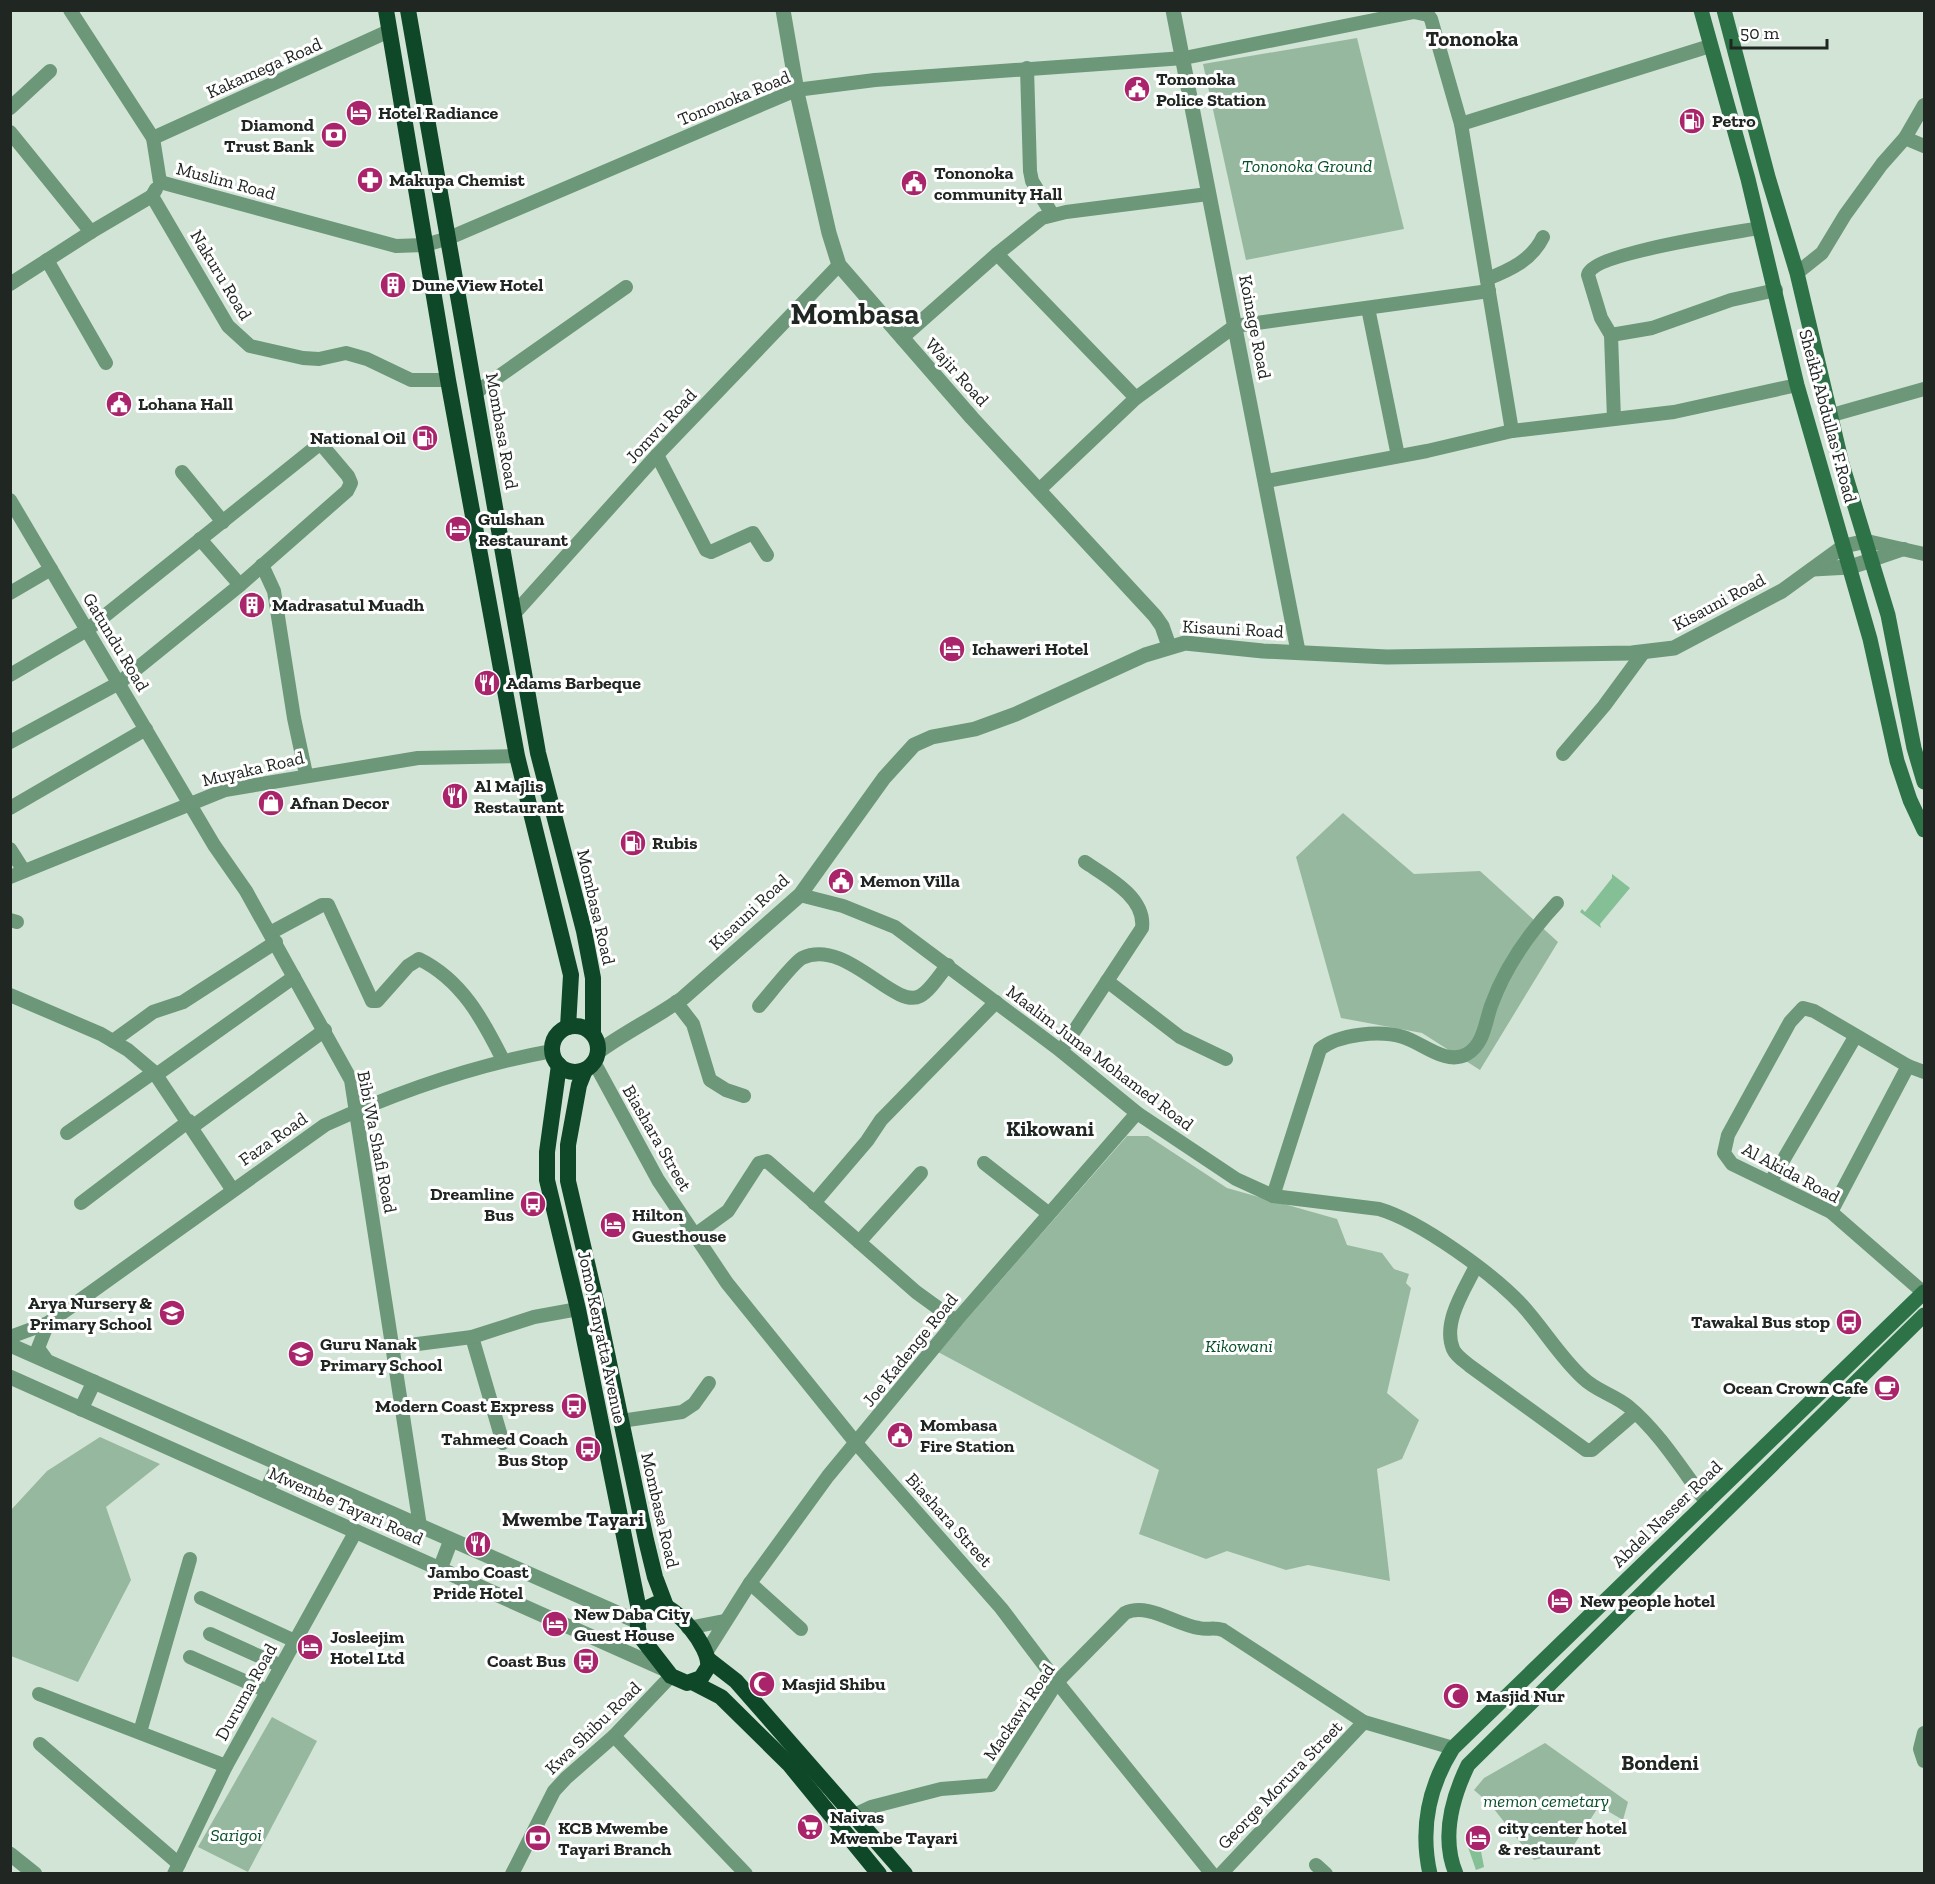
<svg xmlns="http://www.w3.org/2000/svg" width="1935" height="1884" font-family="'Zilla Slab',serif">
<style>
.green{fill:#96b89f}
.water{fill:#84bf95}
.lines{fill:none;stroke-linecap:round;stroke-linejoin:round}
.minor{stroke:#6c9778;stroke-width:14}
.tertiary{stroke:#6c9778;stroke-width:15}
.secondary{stroke:#2e7348;stroke-width:15}
.trunk{stroke:#0e4828;stroke-width:16}
.labels{text-anchor:middle;dominant-baseline:central;stroke-width:6;stroke-linejoin:round;paint-order:stroke}
.street-label{font-size:18px;fill:#202622;stroke:#fff}
.poi-label{font-size:18px;font-weight:bold;fill:#202622;stroke:#fff;text-anchor:start}
.park-label{font-size:18px;font-style:italic;fill:#074f28;stroke:#fff}
.neighbourhood-label{font-size:20px;font-weight:bold;fill:#202622;stroke:#fff}
.quarter-label{font-size:21px;font-weight:bold;fill:#202622;stroke:#fff}
.town-label{font-size:30px;font-weight:bold;fill:#202622;stroke:#fff}
</style>
<rect width="100%" height="100%" fill="#d2e4d6"/>
<g class="green">
<polygon points="1357,38 1404,229 1246,260 1203,64"/>
<polygon points="1343,813 1414,874 1480,871 1558,942 1480,1070 1422,1033 1341,1018 1296,857"/>
<polygon points="1127,1136 1148,1136 1227,1188 1337,1219 1347,1245 1382,1253 1394,1269 1409,1274 1406,1283 1411,1288 1387,1393 1419,1420 1402,1459 1377,1469 1390,1581 1308,1565 1286,1570 1227,1551 1206,1559 1139,1534 1159,1470 938,1352"/>
<polygon points="100,1437 160,1464 106,1507 131,1580 78,1682 11,1656 11,1510 47,1471"/>
<polygon points="272,1717 317,1741 248,1872 198,1847"/>
<polygon points="1545,1743 1628,1802 1623,1820 1599,1806 1570,1851 1534,1860 1490,1804 1474,1790 1484,1778"/>
</g>
<g class="water">
<polygon points="1612,874 1630,888 1600,924 1601,928 1580,912 1582,909 1585,912 1612,878"/>
<polygon points="1480,1846 1484,1867 1476,1870 1468,1847"/>
</g>
<g class="lines">
<g class="minor">
<polyline points="70,10 153,138 160,182"/>
<polyline points="1027,68 1030,171 1032,181 1052,214"/>
<polyline points="10,108 50,71"/>
<polyline points="1461,124 1512,431"/>
<polyline points="10,132 91,232"/>
<polyline points="153,138 389,31"/>
<polyline points="1905,138 1924,146"/>
<polyline points="160,182 396,246 425,245 449,238 796,90 875,80 1184,58 1414,12 1428,15 1431,19 1461,124 1710,46"/>
<polyline points="152,196 228,326 250,346 303,358 319,359 346,353 367,359 411,380 448,380"/>
<path d="M1759,228C1733,233 1592,253 1588,275L1601,318L1611,335L1652,328L1731,300L1776,290"/>
<polyline points="997,254 1136,398"/>
<polyline points="47,260 106,363"/>
<polyline points="1797,273 1822,253 1845,215 1882,164 1905,138 1924,105"/>
<path d="M1487,279C1510,270 1532,260 1543,237"/>
<polyline points="10,284 91,232 152,196 156,189"/>
<polyline points="1368,308 1398,456"/>
<polyline points="1611,335 1614,419"/>
<polyline points="902,338 997,254 1042,218 1066,212 1208,194"/>
<polyline points="475,393 626,287"/>
<polyline points="1832,415 1924,389"/>
<polyline points="657,455 706,550 711,552 753,533 767,555"/>
<polyline points="182,472 223,522"/>
<polyline points="1266,481 1427,451 1512,431 1674,412 1797,385"/>
<polyline points="1039,490 1136,398 1235,326 1489,291"/>
<polyline points="10,500 214,845 246,891 351,1080 420,1526"/>
<polyline points="200,539 240,585"/>
<polyline points="1867,541 1924,554"/>
<polyline points="1872,560 1904,549"/>
<polyline points="262,565 274,591 294,718 306,774"/>
<polyline points="10,593 51,569"/>
<polyline points="514,614 657,455 839,265"/>
<polyline points="10,675 87,630 317,446 321,444 348,476 351,483 347,491 240,585 119,683 10,742"/>
<polyline points="1563,754 1604,706 1643,653"/>
<polyline points="10,808 146,729"/>
<polyline points="10,849 24,871"/>
<polyline points="10,877 225,790 418,758 517,756"/>
<path d="M800,895L843,906L895,927L1061,1051L1137,1113L1236,1179L1273,1196L1379,1209C1420,1221 1492,1273 1522,1305C1543,1328 1560,1357 1583,1378C1596,1391 1615,1395 1629,1407C1660,1433 1682,1470 1707,1503"/>
<polyline points="10,920 17,922"/>
<path d="M270,933L322,905H328L372,1001H377L408,966L419,959C462,980 483,1020 503,1060"/>
<polyline points="1107,981 1180,1037 1226,1059"/>
<polyline points="10,995 101,1034 128,1050 154,1072 232,1189"/>
<polyline points="676,1002 693,1024 710,1080 726,1090 744,1096"/>
<path d="M759,1006C768,996 793,963 802,958C846,937 894,1010 920,996C930,991 940,974 948,965"/>
<polyline points="113,1041 153,1012 183,1002 276,942"/>
<path d="M1061,1051L1142,928C1146,897 1107,877 1085,862"/>
<polyline points="594,1062 658,1180 727,1283 856,1443 1001,1608 1057,1682 1212,1874"/>
<polyline points="156,1075 294,977"/>
<polyline points="192,1127 325,1030"/>
<polyline points="67,1133 154,1072"/>
<polyline points="984,1163 1048,1213"/>
<polyline points="1771,1181 1855,1037"/>
<path d="M1273,1196L1320,1049C1339,1034 1380,1030 1403,1037C1423,1043 1446,1066 1467,1054C1484,1044 1485,1023 1491,1006C1505,967 1529,933 1557,903"/>
<polyline points="81,1203 189,1121"/>
<polyline points="814,1203 867,1141 881,1120 996,1002"/>
<polyline points="1831,1212 1908,1066"/>
<polyline points="695,1235 728,1211 759,1163 767,1161 916,1292 956,1321"/>
<polyline points="859,1242 921,1173"/>
<path d="M1476,1266C1465,1289 1442,1322 1453,1349C1456,1356 1464,1361 1470,1366L1586,1450H1592L1635,1413"/>
<polyline points="1924,1293 1831,1212 1732,1164 1724,1153 1728,1135 1790,1022 1803,1008 1814,1011 1908,1066 1924,1072"/>
<path d="M10,1337L48,1323L325,1125C397,1092 475,1065 552,1051"/>
<polyline points="472,1337 503,1443"/>
<polyline points="394,1347 472,1337 534,1317 578,1309"/>
<polyline points="48,1362 38,1348 48,1323"/>
<polyline points="621,1421 682,1412 694,1404 709,1383"/>
<polyline points="750,1583 801,1629"/>
<polyline points="201,1598 295,1641"/>
<polyline points="688,1628 724,1621"/>
<polyline points="210,1634 281,1666"/>
<polyline points="707,1651 750,1583 828,1476 956,1321 1137,1113"/>
<polyline points="190,1657 267,1691"/>
<polyline points="39,1694 226,1766"/>
<polyline points="140,1732 190,1559"/>
<polyline points="1924,1733 1920,1749 1924,1761"/>
<polyline points="614,1736 746,1874"/>
<polyline points="40,1744 179,1864"/>
<path d="M854,1815L871,1807L941,1789L991,1785L1057,1682L1125,1613C1148,1602 1176,1625 1199,1628C1208,1630 1214,1627 1223,1630L1364,1722L1453,1748"/>
<polyline points="1316,1865 1326,1874"/>
<polyline points="174,1874 226,1766 356,1531"/>
<polyline points="512,1874 554,1791 566,1778 614,1736 671,1676"/>
<polyline points="1221,1874 1364,1722"/>
</g>
<g class="tertiary">
<polyline points="783,10 798,97 829,233 839,265 972,418 1155,616 1162,626 1169,646"/>
<polyline points="1173,10 1298,651"/>
<polyline points="1813,569 1850,567 1872,560"/>
<path d="M598,1052C625,1032 655,1018 683,998L800,895L884,778L914,745L932,737L975,729L1016,714L1145,655L1185,643L1263,651L1387,657L1632,653L1674,648L1782,591L1844,546L1867,541"/>
<polyline points="10,1345 638,1622"/>
<polyline points="10,1377 666,1670"/>
<polyline points="81,1409 94,1382"/>
<polyline points="266,1491 279,1464"/>
<polyline points="440,1569 451,1540"/>
<polyline points="10,1854 35,1874"/>
</g>
<g class="secondary">
<polyline points="1701,10 1748,179 1797,385 1870,639 1897,761 1910,800 1924,830"/>
<polyline points="1724,10 1768,177 1797,273 1842,464 1888,615 1914,748 1924,782"/>
<path d="M1430,1874C1420,1829 1429,1786 1453,1748L1924,1292"/>
<path d="M1456,1874C1441,1838 1452,1798 1468,1765L1924,1315"/>
</g>
<g class="trunk">
<polyline points="386,10 448,380 517,756 571,975 568,1027"/>
<polyline points="408,10 538,753 584,931 593,978 593,1034"/>
<circle cx="575" cy="1049" r="23"/>
<polyline points="559,1065 547,1152 547,1180 578,1309 640,1615"/>
<polyline points="585,1070 579,1085 568,1145 568,1181 598,1310 646,1540 655,1577 666,1606"/>
<path d="M656,1604C676,1604 711,1648 708,1667L701,1678L687,1683L671,1676L640,1636C634,1620 641,1610 656,1604Z"/>
<polyline points="709,1660 736,1681 905,1874"/>
<polyline points="692,1682 721,1697 789,1764 879,1874"/>
</g>
</g>
<defs>
<symbol id="civic-disc" viewBox="-11 -11 22 22"><circle r="9.5" fill="#aa246c" stroke="#fff"/><path d="M-.6-6.5H3V-4.5H.6V-3L4-1V1h2V6H-6V1h2V-1L-.6-3ZM-1.2 2.5V6h2.4V2.5Z" fill="#fff"/></symbol>
<symbol id="hotel-disc" viewBox="-11 -11 22 22"><circle r="9.5" fill="#aa246c" stroke="#fff"/><path d="M-6-4.5h1.5V1H6V5H4.5V3h-9V5H-6ZM-4 0a1.8 1.8 0 1 1 3.6 0ZM.5 0V-2.5h3Q6-2.5 6 0Z" fill="#fff"/></symbol>
<symbol id="fuel-disc" viewBox="-11 -11 22 22"><circle r="9.5" fill="#aa246c" stroke="#fff"/><path d="M-5.5-6h7V0h2V4h1.3V-2.5L3-4.5l.8-.8L6-3V5H2.5V1h-1V6h-7ZM-4.2-4.7v3.2H.2V-4.7Z" fill="#fff"/></symbol>
<symbol id="bank-disc" viewBox="-11 -11 22 22"><circle r="9.5" fill="#aa246c" stroke="#fff"/><path d="M-6-4H6V4H-6ZM0-2.3a2.3 2.3 0 1 0 0 4.6a2.3 2.3 0 1 0 0-4.6Z" fill="#fff"/></symbol>
<symbol id="pharmacy-disc" viewBox="-11 -11 22 22"><circle r="9.5" fill="#aa246c" stroke="#fff"/><path d="M-2-6h4v4h4v4h-4v4h-4v-4h-4v-4h4Z" fill="#fff"/></symbol>
<symbol id="building-disc" viewBox="-11 -11 22 22"><circle r="9.5" fill="#aa246c" stroke="#fff"/><path d="M-4-6H4V6H1V3H-1V6H-4ZM-2.5-4.3h1.7v1.8h-1.7ZM.8-4.3h1.7v1.8H.8ZM-2.5-1h1.7V.8h-1.7ZM.8-1h1.7V.8H.8Z" fill="#fff"/></symbol>
<symbol id="restaurant-disc" viewBox="-11 -11 22 22"><circle r="9.5" fill="#aa246c" stroke="#fff"/><path d="M-5-6h1v4h1v-4h1v4h1v-4h1v5L-1.5 .5V6h-2V.5L-5-1ZM5-6V6H3V1.5H1.5Q1.5-4 5-6Z" fill="#fff"/></symbol>
<symbol id="shop-disc" viewBox="-11 -11 22 22"><circle r="9.5" fill="#aa246c" stroke="#fff"/><path d="M-5-2.5h2.3a2.7 3.5 0 0 1 5.4 0H5L5.5 6h-11ZM-1.5-2.5h3a1.5 2.3 0 0 0-3 0Z" fill="#fff"/></symbol>
<symbol id="bus-disc" viewBox="-11 -11 22 22"><circle r="9.5" fill="#aa246c" stroke="#fff"/><path d="M-5-6H5V4H4V6H2V4H-2V6H-4V4H-5ZM-3.5-4V0h7V-4ZM-3.5 1.2v1.5H-2V1.2ZM2 1.2v1.5H3.5V1.2Z" fill="#fff"/></symbol>
<symbol id="school-disc" viewBox="-11 -11 22 22"><circle r="9.5" fill="#aa246c" stroke="#fff"/><path d="M0-5L7-2L0 1L-7-2ZM-4 1L0 2.5L4 1V4Q0 6-4 4Z" fill="#fff"/></symbol>
<symbol id="cafe-disc" viewBox="-11 -11 22 22"><circle r="9.5" fill="#aa246c" stroke="#fff"/><path d="M-5.5-4.5H6V0H3Q3 3.5 0 3.5H-2.5Q-5.5 3.5-5.5 0ZM3-3.2v2h1.7v-2ZM-6 4.5H4V6H-6Z" fill="#fff"/></symbol>
<symbol id="mosque-disc" viewBox="-11 -11 22 22"><circle r="9.5" fill="#aa246c" stroke="#fff"/><path d="M3.5-4.9A6 6 0 1 0 3.5 4.9A5 5 0 1 1 3.5-4.9Z" fill="#fff"/></symbol>
<symbol id="supermarket-disc" viewBox="-11 -11 22 22"><circle r="9.5" fill="#aa246c" stroke="#fff"/><path d="M-6-5.5h2.5l.6 2H6L4.5 2H-2.5L-4.4-4H-6ZM-1.5 3.2a1.3 1.3 0 1 0 .1 0ZM3 3.2a1.3 1.3 0 1 0 .1 0Z" fill="#fff"/></symbol>
</defs>
<g fill-rule="evenodd">
<use href="#civic-disc" x="1122" y="74" width="30" height="30"/>
<use href="#hotel-disc" x="344" y="98" width="30" height="30"/>
<use href="#fuel-disc" x="1677" y="106" width="30" height="30"/>
<use href="#bank-disc" x="319" y="120" width="30" height="30"/>
<use href="#pharmacy-disc" x="355" y="165" width="30" height="30"/>
<use href="#civic-disc" x="899" y="168" width="30" height="30"/>
<use href="#building-disc" x="378" y="270" width="30" height="30"/>
<use href="#civic-disc" x="104" y="389" width="30" height="30"/>
<use href="#fuel-disc" x="410" y="423" width="30" height="30"/>
<use href="#hotel-disc" x="443" y="514" width="30" height="30"/>
<use href="#building-disc" x="237" y="590" width="30" height="30"/>
<use href="#hotel-disc" x="937" y="634" width="30" height="30"/>
<use href="#restaurant-disc" x="472" y="668" width="30" height="30"/>
<use href="#restaurant-disc" x="440" y="781" width="30" height="30"/>
<use href="#shop-disc" x="256" y="788" width="30" height="30"/>
<use href="#fuel-disc" x="618" y="828" width="30" height="30"/>
<use href="#civic-disc" x="826" y="866" width="30" height="30"/>
<use href="#bus-disc" x="518" y="1189" width="30" height="30"/>
<use href="#hotel-disc" x="598" y="1210" width="30" height="30"/>
<use href="#school-disc" x="157" y="1298" width="30" height="30"/>
<use href="#bus-disc" x="1834" y="1307" width="30" height="30"/>
<use href="#school-disc" x="286" y="1339" width="30" height="30"/>
<use href="#cafe-disc" x="1872" y="1373" width="30" height="30"/>
<use href="#bus-disc" x="559" y="1391" width="30" height="30"/>
<use href="#civic-disc" x="885" y="1420" width="30" height="30"/>
<use href="#bus-disc" x="573" y="1434" width="30" height="30"/>
<use href="#restaurant-disc" x="463" y="1529" width="30" height="30"/>
<use href="#hotel-disc" x="1545" y="1586" width="30" height="30"/>
<use href="#hotel-disc" x="540" y="1609" width="30" height="30"/>
<use href="#hotel-disc" x="295" y="1632" width="30" height="30"/>
<use href="#bus-disc" x="571" y="1646" width="30" height="30"/>
<use href="#mosque-disc" x="747" y="1669" width="30" height="30"/>
<use href="#mosque-disc" x="1441" y="1681" width="30" height="30"/>
<use href="#supermarket-disc" x="795" y="1812" width="30" height="30"/>
<use href="#bank-disc" x="523" y="1823" width="30" height="30"/>
<use href="#hotel-disc" x="1463" y="1823" width="30" height="30"/>
</g>
<g class="labels">
<g class="street-label">
<text transform="translate(264 68) rotate(-24)">Kakamega Road</text>
<text transform="translate(734 98) rotate(-22)">Tononoka Road</text>
<text transform="translate(226 181) rotate(15)">Muslim Road</text>
<text transform="translate(221 275) rotate(59)">Nakuru Road</text>
<text transform="translate(1255 327) rotate(79)">Koinage Road</text>
<text transform="translate(957 372) rotate(48)">Wajir Road</text>
<text transform="translate(1828 416) rotate(75)">Sheikh Abdullas F.Road</text>
<text transform="translate(661 426) rotate(-47)">Jomvu Road</text>
<text transform="translate(502 431) rotate(80)">Mombasa Road</text>
<text transform="translate(1719 602) rotate(-28)">Kisauni Road</text>
<text transform="translate(1233 629) rotate(3)">Kisauni Road</text>
<text transform="translate(116 642) rotate(59)">Gatundu Road</text>
<text transform="translate(253 769) rotate(-13)">Muyaka Road</text>
<text transform="translate(596 907) rotate(77)">Mombasa Road</text>
<text transform="translate(749 912) rotate(-43)">Kisauni Road</text>
<text transform="translate(1100 1058) rotate(37)">Maalim Juma Mohamed Road</text>
<text transform="translate(657 1138) rotate(60)">Biashara Street</text>
<text transform="translate(273 1139) rotate(-35)">Faza Road</text>
<text transform="translate(377 1142) rotate(79)">Bibi Wa Shafi Road</text>
<text transform="translate(1791 1173) rotate(28)">Al Akida Road</text>
<text transform="translate(602 1337) rotate(78)">Jomo Kenyatta Avenue</text>
<text transform="translate(910 1350) rotate(-51)">Joe Kadenge Road</text>
<text transform="translate(346 1506) rotate(24)">Mwembe Tayari Road</text>
<text transform="translate(660 1510) rotate(77)">Mombasa Road</text>
<text transform="translate(1667 1514) rotate(-44)">Abdel Nasser Road</text>
<text transform="translate(949 1520) rotate(48)">Biashara Street</text>
<text transform="translate(246 1692) rotate(-61)">Duruma Road</text>
<text transform="translate(1019 1712) rotate(-56)">Mackawi Road</text>
<text transform="translate(593 1728) rotate(-44)">Kwa Shibu Road</text>
<text transform="translate(1280 1785) rotate(-46)">George Morura Street</text>
</g>
<g class="poi-label">
<text x="1156" y="79">Tononoka<tspan x="1156" dy="21">Police Station</tspan></text>
<text x="378" y="113">Hotel Radiance</text>
<text x="1712" y="121">Petro</text>
<text x="314" y="125" text-anchor="end">Diamond<tspan x="314" dy="21">Trust Bank</tspan></text>
<text x="934" y="173">Tononoka<tspan x="934" dy="21">community Hall</tspan></text>
<text x="389" y="180">Makupa Chemist</text>
<text x="412" y="285">Dune View Hotel</text>
<text x="138" y="404">Lohana Hall</text>
<text x="406" y="438" text-anchor="end">National Oil</text>
<text x="478" y="519">Gulshan<tspan x="478" dy="21">Restaurant</tspan></text>
<text x="272" y="605">Madrasatul Muadh</text>
<text x="972" y="649">Ichaweri Hotel</text>
<text x="506" y="683">Adams Barbeque</text>
<text x="474" y="786">Al Majlis<tspan x="474" dy="21">Restaurant</tspan></text>
<text x="290" y="803">Afnan Decor</text>
<text x="652" y="843">Rubis</text>
<text x="860" y="881">Memon Villa</text>
<text x="514" y="1194" text-anchor="end">Dreamline<tspan x="514" dy="21">Bus</tspan></text>
<text x="632" y="1215">Hilton<tspan x="632" dy="21">Guesthouse</tspan></text>
<text x="152" y="1303" text-anchor="end">Arya Nursery &amp;<tspan x="152" dy="21">Primary School</tspan></text>
<text x="1830" y="1322" text-anchor="end">Tawakal Bus stop</text>
<text x="320" y="1344">Guru Nanak<tspan x="320" dy="21">Primary School</tspan></text>
<text x="1868" y="1388" text-anchor="end">Ocean Crown Cafe</text>
<text x="554" y="1406" text-anchor="end">Modern Coast Express</text>
<text x="920" y="1425">Mombasa<tspan x="920" dy="21">Fire Station</tspan></text>
<text x="568" y="1439" text-anchor="end">Tahmeed Coach<tspan x="568" dy="21">Bus Stop</tspan></text>
<text x="478" y="1572" text-anchor="middle">Jambo Coast<tspan x="478" dy="21">Pride Hotel</tspan></text>
<text x="1580" y="1601">New people hotel</text>
<text x="574" y="1614">New Daba City<tspan x="574" dy="21">Guest House</tspan></text>
<text x="330" y="1637">Josleejim<tspan x="330" dy="21">Hotel Ltd</tspan></text>
<text x="566" y="1661" text-anchor="end">Coast Bus</text>
<text x="782" y="1684">Masjid Shibu</text>
<text x="1476" y="1696">Masjid Nur</text>
<text x="830" y="1817">Naivas<tspan x="830" dy="21">Mwembe Tayari</tspan></text>
<text x="558" y="1828">KCB Mwembe<tspan x="558" dy="21">Tayari Branch</tspan></text>
<text x="1498" y="1828">city center hotel<tspan x="1498" dy="21">&amp; restaurant</tspan></text>
</g>
<g class="park-label">
<text x="1307" y="166">Tononoka Ground</text>
<text x="1239" y="1346">Kikowani</text>
<text x="1546" y="1801">memon cemetary</text>
<text x="236" y="1835">Sarigoi</text>
</g>
<g class="neighbourhood-label">
<text x="573" y="1519">Mwembe Tayari</text>
</g>
<g class="quarter-label">
<text x="1472" y="38">Tononoka</text>
<text x="1050" y="1128">Kikowani</text>
<text x="1660" y="1762">Bondeni</text>
</g>
<g class="town-label">
<text x="855" y="314">Mombasa</text>
</g>
</g>
<rect width="1935" height="1884" fill="none" stroke="#202622" stroke-width="24"/>
<path d="M1731 39v9h96v-9" fill="none" stroke="#202622" stroke-width="3"/>
<text x="1740" y="39" font-size="18" fill="#202622" stroke="#ffffff" stroke-width="4.5" paint-order="stroke">50 m</text>
</svg>
